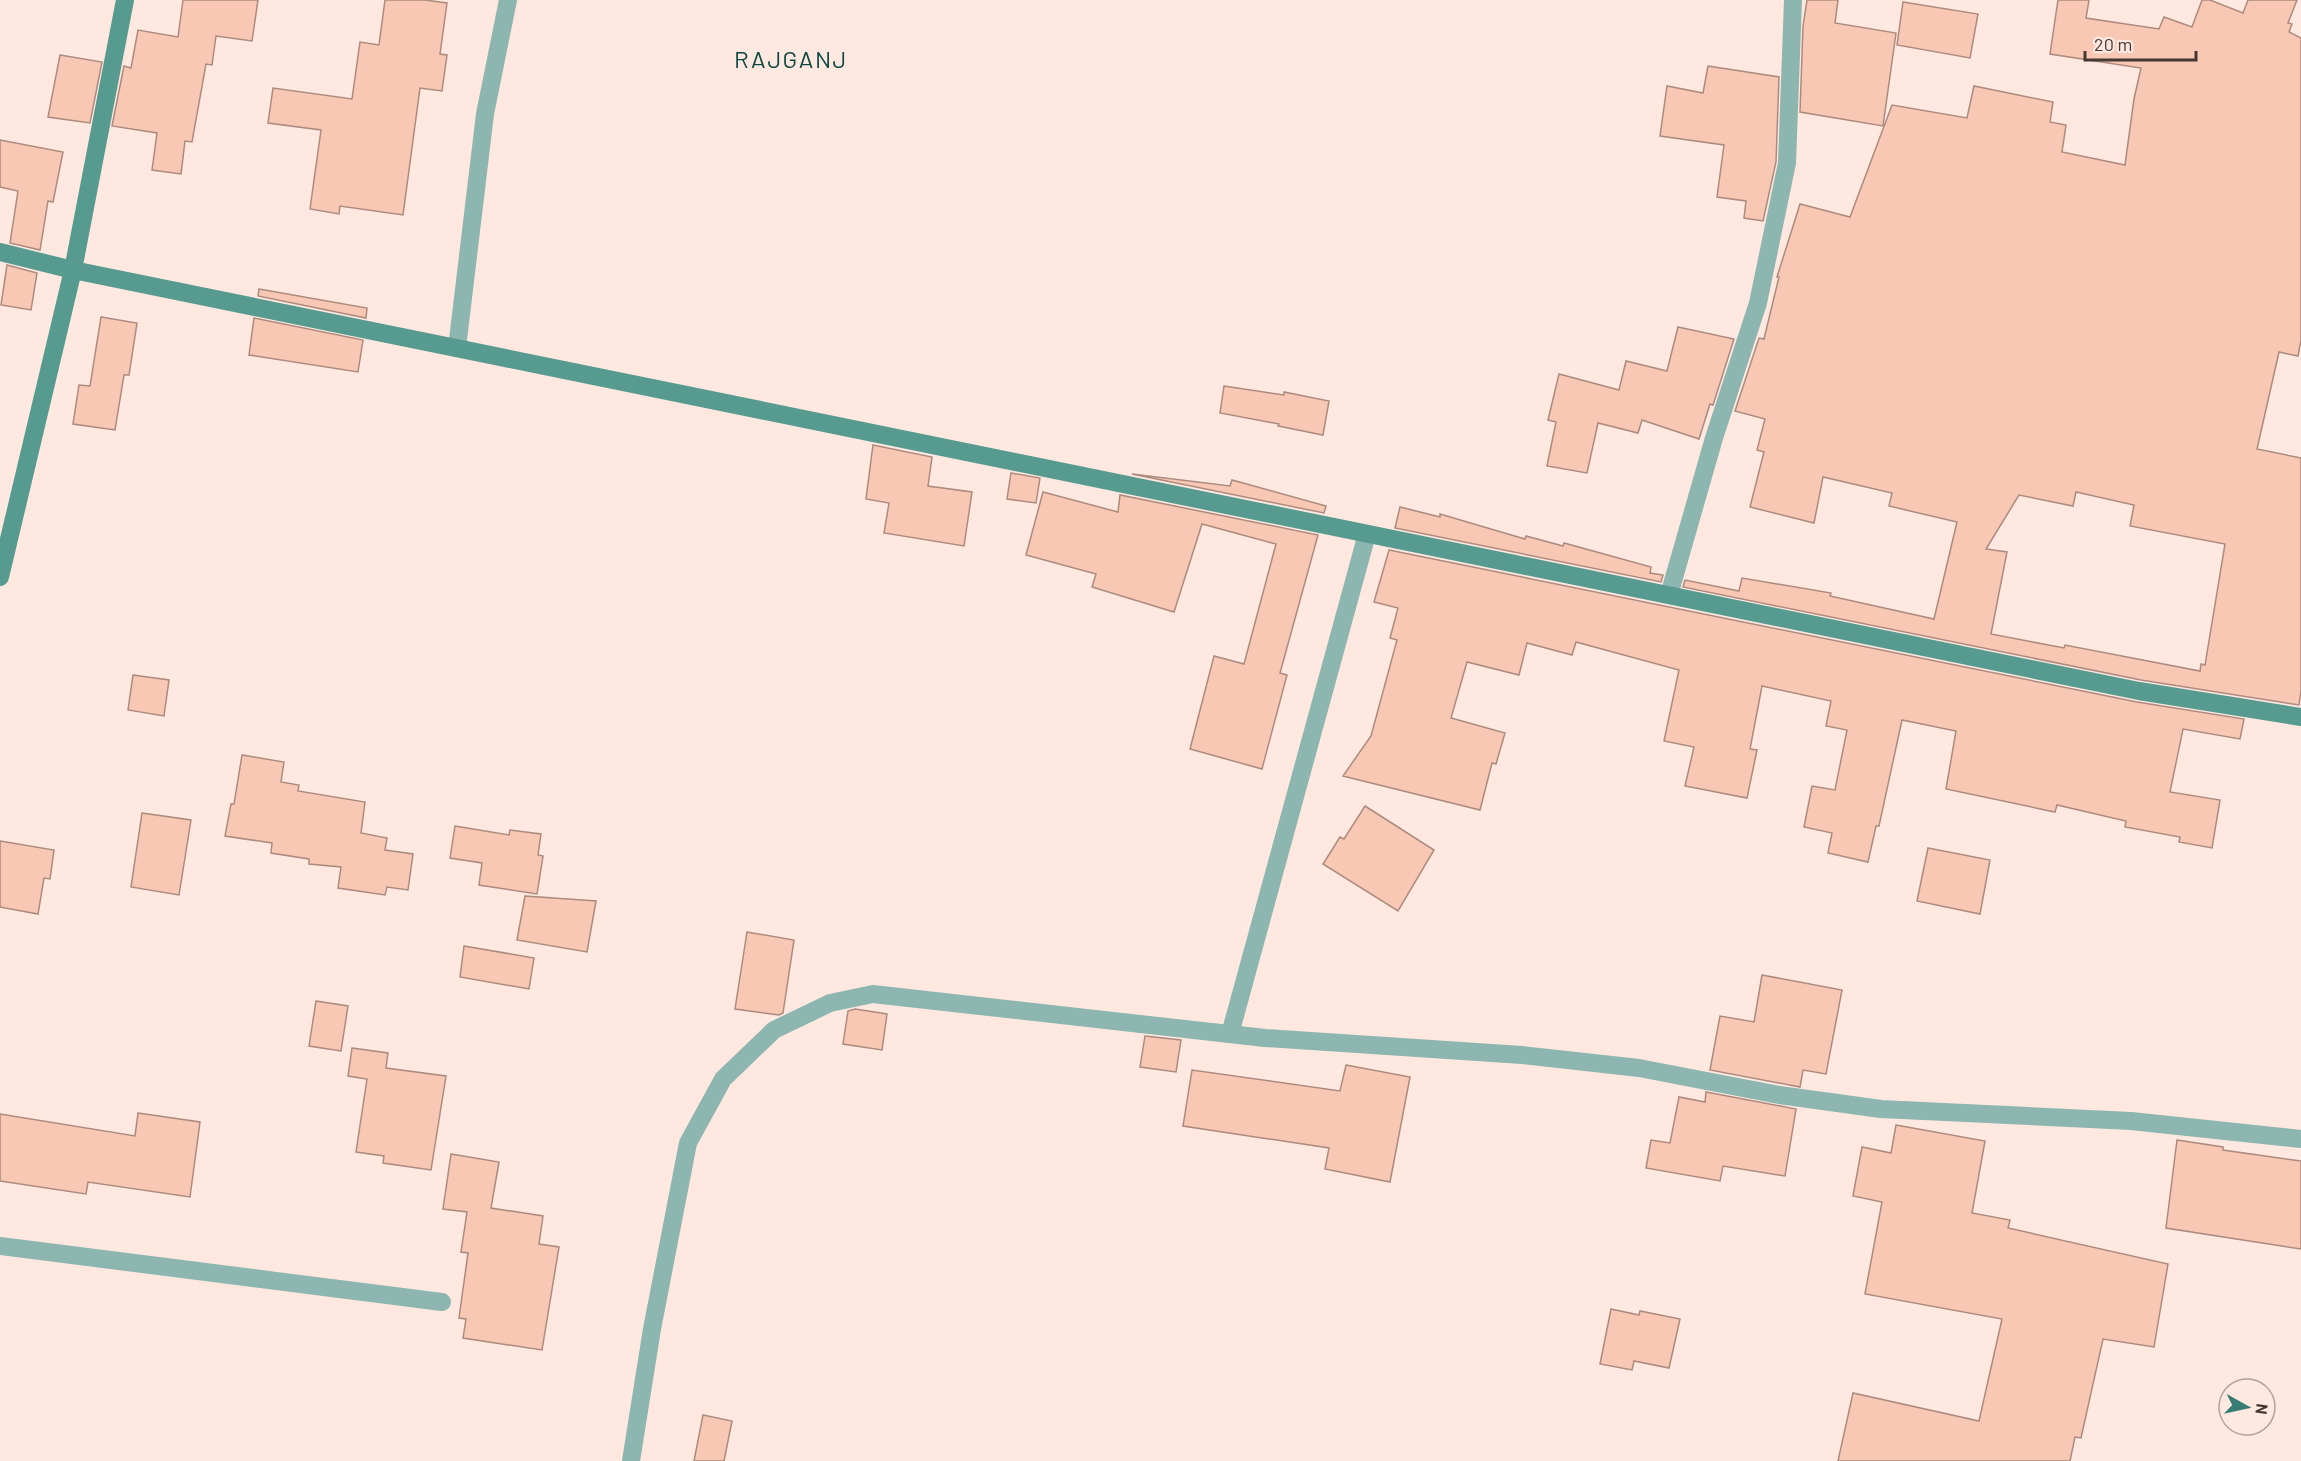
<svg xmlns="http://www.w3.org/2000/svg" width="2301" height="1461" font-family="Barlow,sans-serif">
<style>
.building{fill:#f9c8b4;stroke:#ac8b7e;stroke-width:1.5;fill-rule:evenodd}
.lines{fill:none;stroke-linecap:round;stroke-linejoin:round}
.street{stroke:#8cb6af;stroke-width:18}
.secondary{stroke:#579b90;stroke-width:18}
.labels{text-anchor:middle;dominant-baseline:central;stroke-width:4.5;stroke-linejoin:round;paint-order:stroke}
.quarter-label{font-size:24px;letter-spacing:1.5px;fill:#0a4841;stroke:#fee8e0}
</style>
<rect width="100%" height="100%" fill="#fee8e0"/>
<g class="building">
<polygon points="183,0 258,0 252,41 216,36 212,65 206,64 192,142 185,141 181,174 152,170 157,133 112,126 124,66 131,68 138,30 178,37"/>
<polygon points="385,0 425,0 447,3 440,54 447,55 442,91 420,88 403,215 340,206 339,214 310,209 321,130 268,123 273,88 352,99 360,42 379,45"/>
<polygon points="1807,0 1838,0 1835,23 1896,33 1883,126 1800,112 1803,26"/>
<path d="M2058,0H2089L2086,18L2159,29L2164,17L2192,27L2202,0H2210L2243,13L2248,0H2297L2288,23L2292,24L2289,32L2301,38V340L2298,356L2279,352L2257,449L2301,458V691L2299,705L2141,680L1683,587L1685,580L1739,591L1742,578L1831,593L1830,596L1934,619L1957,522L1889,506L1892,493L1823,477L1814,523L1750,507L1764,452L1757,450L1765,419L1735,411L1759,338L1764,339L1779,277H1777L1800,204L1850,217L1892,105L1967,118L1974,86L2053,102L2050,122L2066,125L2062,152L2125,165L2134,99L2141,68L2050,54ZM2076,492L2134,505L2130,526L2225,544L2205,665L2201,664L2200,671L2065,645L2064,648L1991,634L2007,552L1986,549L2019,495L2073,506Z"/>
<polygon points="1903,2 1978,14 1970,58 1897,45"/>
<polygon points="60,55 102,62 90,123 48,117"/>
<polygon points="1708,66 1779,77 1776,162 1763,221 1744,218 1746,201 1717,197 1724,145 1660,136 1667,86 1703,93"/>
<polygon points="0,140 63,152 53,202 48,201 40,250 10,243 18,191 0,187"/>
<polygon points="7,265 37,273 31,310 1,305"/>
<polygon points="259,289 367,308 366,318 258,296"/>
<polygon points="101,317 137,323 129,375 124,375 115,430 73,424 79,385 90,386"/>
<polygon points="254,318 363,340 358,372 249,355"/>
<polygon points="1678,327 1734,339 1713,405 1710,404 1699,439 1642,420 1638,433 1598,423 1587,473 1547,466 1556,422 1548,420 1559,374 1619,390 1626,361 1667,371"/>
<polygon points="1224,386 1284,395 1284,392 1329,401 1323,435 1278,426 1279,424 1220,413"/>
<polygon points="873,445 932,457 928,486 972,492 964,546 884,533 889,503 866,499"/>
<polygon points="1011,473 1040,478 1036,503 1007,499"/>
<polygon points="1132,474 1230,486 1232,480 1326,506 1324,513"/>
<polygon points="1043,492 1118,512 1120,495 1318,535 1280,673 1287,675 1262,769 1190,749 1214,656 1244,664 1276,544 1202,524 1174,612 1092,587 1096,574 1026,555"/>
<polygon points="1400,507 1440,517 1440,514 1525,539 1526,536 1563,546 1564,543 1651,567 1650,573 1663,575 1661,582 1395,528"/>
<polygon points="1389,550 2137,702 2244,719 2240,739 2183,729 2170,792 2220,800 2212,848 2179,842 2180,837 2125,827 2126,821 2057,805 2055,812 1946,789 1956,731 1902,720 1879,826 1876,826 1868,862 1828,853 1832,833 1804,827 1812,786 1835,790 1847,730 1826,726 1831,701 1762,686 1750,749 1757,750 1747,798 1685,786 1694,747 1664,741 1679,670 1576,642 1572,655 1527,643 1519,675 1467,662 1451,718 1505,733 1496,764 1492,763 1480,810 1343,776 1371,736 1397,640 1390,638 1398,608 1374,602"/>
<polygon points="133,675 169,680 164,716 128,710"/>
<polygon points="242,755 284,762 281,782 299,785 298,791 365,802 361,833 387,838 385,850 413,854 408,890 387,887 385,895 338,888 341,867 309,864 309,859 271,853 272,843 225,836 231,804 234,804"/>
<polygon points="1365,806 1434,850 1398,911 1323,864 1340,837 1344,839"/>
<polygon points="142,813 191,820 179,895 131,887"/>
<polygon points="455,826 509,835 510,830 541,834 538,855 543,856 537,894 479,885 482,863 450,858"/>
<polygon points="0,841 54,850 50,879 44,878 38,914 0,907"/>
<polygon points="1928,848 1990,860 1980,914 1917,901"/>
<polygon points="525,896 596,901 587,952 517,940"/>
<polygon points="747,932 794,940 783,1013 779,1015 735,1009"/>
<polygon points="464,946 534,958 529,989 460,977"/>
<polygon points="1762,975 1842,990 1826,1074 1803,1070 1800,1087 1710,1070 1720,1016 1754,1022"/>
<polygon points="316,1001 348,1006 341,1051 309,1046"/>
<polygon points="855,1009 887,1014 882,1050 843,1044 848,1011"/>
<polygon points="1145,1036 1181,1040 1176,1072 1140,1067"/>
<polygon points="352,1048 388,1053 386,1068 446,1076 431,1170 383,1163 384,1156 356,1152 367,1079 348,1076"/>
<polygon points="1346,1065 1410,1077 1390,1182 1325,1169 1329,1148 1183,1126 1192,1070 1340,1091"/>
<polygon points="1706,1092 1796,1109 1785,1176 1723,1166 1720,1181 1646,1168 1651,1140 1670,1143 1679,1097 1705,1102"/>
<polygon points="138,1113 200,1122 190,1197 88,1182 86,1194 0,1181 0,1114 135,1136"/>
<polygon points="1896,1125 1985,1141 1972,1213 2010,1220 2008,1228 2168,1264 2154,1347 2103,1339 2081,1438 2075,1437 2070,1461 1838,1461 1853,1393 1979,1421 2002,1319 1865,1294 1882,1202 1853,1196 1862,1147 1891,1153"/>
<polygon points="2177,1140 2223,1147 2223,1150 2301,1161 2301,1249 2166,1228"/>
<polygon points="451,1154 499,1162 491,1208 543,1216 539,1244 559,1247 542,1350 463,1338 466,1319 459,1318 468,1253 461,1252 467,1212 443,1209"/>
<polygon points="1611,1309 1639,1315 1640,1311 1680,1319 1669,1368 1634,1361 1632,1370 1600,1364"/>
<polygon points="703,1415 732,1421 724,1461 694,1461"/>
</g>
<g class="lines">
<g class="street">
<polyline points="457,348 485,114 508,0"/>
<polyline points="1669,595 1714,438 1758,303 1787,163 1793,0"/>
<polyline points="1230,1034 1367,534"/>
<polyline points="0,1246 442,1302"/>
<polyline points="631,1461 652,1329 688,1143 723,1079 774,1030 830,1003 873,994 1265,1038 1522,1055 1639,1068 1779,1095 1881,1109 2131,1121 2301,1139"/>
</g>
<g class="secondary">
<polyline points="0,252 73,270 2139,691 2301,717"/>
<polyline points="0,577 73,270 125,0"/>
</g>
</g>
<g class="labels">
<g class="quarter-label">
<text x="791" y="58">RAJGANJ</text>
</g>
</g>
<g transform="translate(2247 1407) rotate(98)"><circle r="28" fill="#fee8e0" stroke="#b4a19a" stroke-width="1.5"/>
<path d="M0-4.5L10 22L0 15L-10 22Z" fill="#377d73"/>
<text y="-9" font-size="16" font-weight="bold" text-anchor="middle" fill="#453732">N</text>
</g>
<path d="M2085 51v9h111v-9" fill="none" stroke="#453732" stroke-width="3"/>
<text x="2094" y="51" font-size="18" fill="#453732" stroke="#fee8e0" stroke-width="4.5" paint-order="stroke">20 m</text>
</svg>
